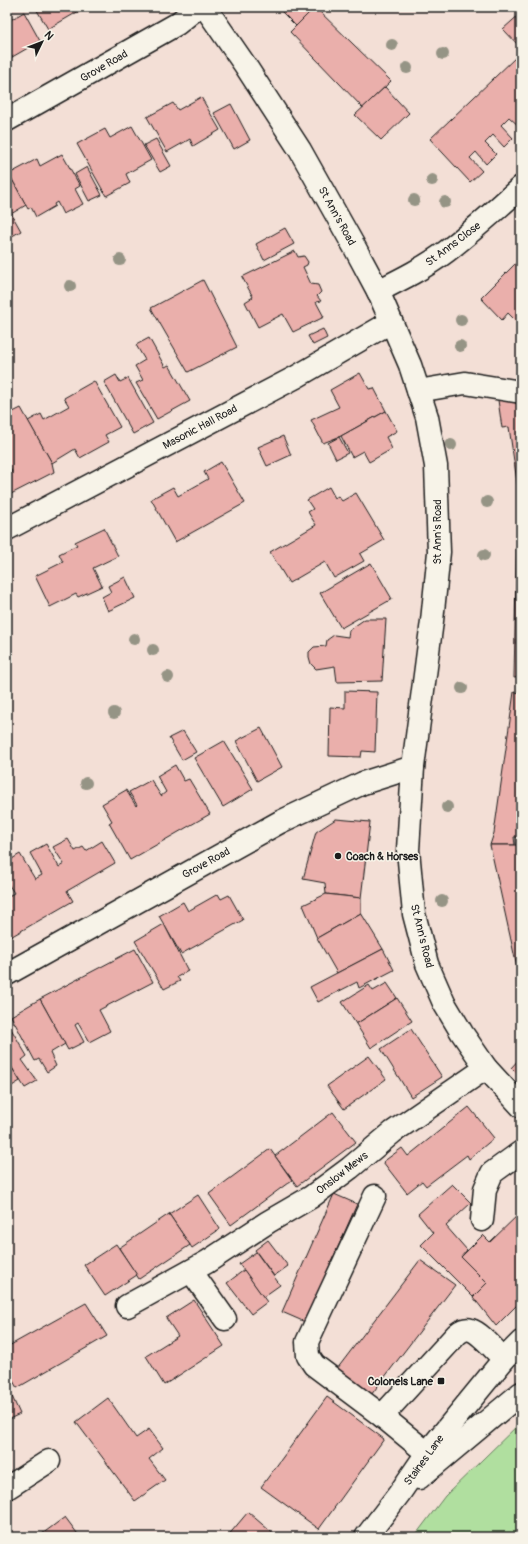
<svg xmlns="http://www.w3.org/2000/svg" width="528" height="1544" font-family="Pangolin,sans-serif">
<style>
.green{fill:#b0df9f;stroke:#667e5e}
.building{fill:#eaafab;stroke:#1c1c1c}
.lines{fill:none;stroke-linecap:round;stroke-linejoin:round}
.minor-casing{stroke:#1c1c1c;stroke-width:25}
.major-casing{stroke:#1c1c1c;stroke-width:25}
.minor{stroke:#f7f3e8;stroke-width:22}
.major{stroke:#f7f3e8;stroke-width:22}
.tree{fill:#959485}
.poi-dot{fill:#1c1c1c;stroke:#f7f3e8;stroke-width:1.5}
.labels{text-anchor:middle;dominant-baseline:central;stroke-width:3;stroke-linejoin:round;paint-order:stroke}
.street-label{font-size:11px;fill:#1c1c1c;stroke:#f7f3e8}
.poi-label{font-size:11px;font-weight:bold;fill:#1c1c1c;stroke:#f7f3e8;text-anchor:start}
</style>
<rect width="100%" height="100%" fill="#f3dfd6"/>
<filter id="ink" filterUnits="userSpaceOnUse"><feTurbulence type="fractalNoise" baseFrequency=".025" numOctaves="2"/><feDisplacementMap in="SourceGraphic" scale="8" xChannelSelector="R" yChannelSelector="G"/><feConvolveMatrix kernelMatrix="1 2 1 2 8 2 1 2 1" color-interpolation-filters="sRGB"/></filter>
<g filter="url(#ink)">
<polygon class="green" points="521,1422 521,1537 414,1537 445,1496"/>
<g class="building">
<polygon points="35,7 86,7 48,29"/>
<polygon points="277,7 315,7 296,26"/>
<polygon points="315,7 391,81 363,108 290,32"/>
<polygon points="24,12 40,41 7,60 7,22"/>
<polygon points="521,13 521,48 503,29"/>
<polygon points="515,58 521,64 521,104 517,108 521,112 521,128 509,117 501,125 513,138 504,147 493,135 485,143 496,154 486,164 476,152 470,158 482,171 470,182 430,139"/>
<polygon points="385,87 409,113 381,140 355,115"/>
<polygon points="201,97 220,130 193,146 190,139 167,152 147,117 173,103 178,110"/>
<polygon points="231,104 250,140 234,149 214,113"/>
<polygon points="132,126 151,160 126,174 130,183 106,196 77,144 105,129 110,138"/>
<polygon points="156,139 171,166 160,172 144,145"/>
<polygon points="62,154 80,186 75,189 83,204 63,214 57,202 54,204 55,206 36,217 31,207 28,209 9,174 37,159 40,166"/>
<polygon points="87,167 102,195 89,201 75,174"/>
<polygon points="9,174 26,205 11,214 7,206 7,175"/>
<polygon points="7,206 21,231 7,239"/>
<polygon points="285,228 294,244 264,260 256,244"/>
<polygon points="295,251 298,257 304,256 308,262 307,265 303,267 311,284 318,285 321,292 317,296 321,301 316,302 324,317 293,332 283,314 258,327 245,302 253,297 242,277"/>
<polygon points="516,263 521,268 521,326 508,313 502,320 481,298"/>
<polygon points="203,280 237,347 188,372 151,308"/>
<polygon points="323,329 327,338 313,345 308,336"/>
<polygon points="149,338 165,367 169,365 190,401 157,419 136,383 143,380 135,366 145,360 136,345"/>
<polygon points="360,373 369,389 374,388 386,411 341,436 323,443 311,420 339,407 330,390"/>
<polygon points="116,375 120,382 128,378 153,423 133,434 104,382"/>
<polygon points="94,381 120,427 105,435 109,442 80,458 75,449 52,463 28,421 41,414 44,420 69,406 64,398"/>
<polygon points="497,393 521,397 521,509 509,427 502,428"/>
<polygon points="21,408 52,463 54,472 7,496 7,475 12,472 7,463 7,415"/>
<polygon points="386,411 397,431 386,437 392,449 369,462 363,451 352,457 341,436"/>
<polygon points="283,436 291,455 267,466 258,447"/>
<polygon points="339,437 348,453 336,459 328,443"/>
<polygon points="221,462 245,503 175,542 151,499 173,487 178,496 208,479 204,472"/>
<polygon points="329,487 335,498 338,496 342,501 356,493 384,540 360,554 364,561 334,578 325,562 289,583 270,552 316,525 308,512 313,509 307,500"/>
<polygon points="104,528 118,556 93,568 102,586 78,597 76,594 50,607 35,576 63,562 59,554 77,545 75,542"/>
<polygon points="517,529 521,529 521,684 520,684 521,677 514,678"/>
<polygon points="371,563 392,599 341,628 320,593"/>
<polygon points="125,577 135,598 108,611 102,597 111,592 108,586"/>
<polygon points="365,619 386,619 382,681 337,682 335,666 316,669 311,664 309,657 309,652 314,647 326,646 327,640 334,635 348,637 349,630"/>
<polygon points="345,691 377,692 375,752 362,751 361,757 329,756 330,707 345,708"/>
<polygon points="514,692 521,693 521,837 514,837 515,845 490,845 494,833"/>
<polygon points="261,728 282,767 257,781 236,741"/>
<polygon points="183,731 196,752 182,760 169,738"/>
<polygon points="224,741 253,789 223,807 194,758"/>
<polygon points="175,765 184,781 189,779 210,814 130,860 109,823 112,821 102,804 126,790 136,806 137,805 129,792 151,780 161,796 166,792 157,776"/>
<polygon points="336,819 370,822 361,898 326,894 325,883 303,879 316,832"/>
<polygon points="68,839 75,851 83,847 86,851 102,841 115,863 67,891 73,901 7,939 7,897 14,893 7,882 7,862 20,854 35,879 42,875 30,853 46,844 59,867 64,864 53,847"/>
<polygon points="490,845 521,845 521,971 518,972"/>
<polygon points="218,894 221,899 229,895 243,920 181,954 159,916 183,902 188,911"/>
<polygon points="326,894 361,898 361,913 317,938 303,905"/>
<polygon points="361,913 383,949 337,973 317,938"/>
<polygon points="164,924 188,971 177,977 180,981 164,989 135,941"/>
<polygon points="135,949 153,982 99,1010 110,1031 89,1042 78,1023 75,1025 84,1042 68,1050 40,999"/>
<polygon points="383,949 394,970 359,988 357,982 318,1002 310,987"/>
<polygon points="387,983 397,998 356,1024 342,1002 369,985 373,991"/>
<polygon points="397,998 412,1021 371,1048 356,1024"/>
<polygon points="40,999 65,1044 50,1053 56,1066 47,1072 39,1059 35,1061 11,1016"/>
<polygon points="7,1022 27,1056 22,1060 37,1081 25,1088 7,1060"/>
<polygon points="411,1029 442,1077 411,1097 381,1049"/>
<polygon points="369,1056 386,1079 344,1109 327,1086"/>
<polygon points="521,1057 521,1078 511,1068"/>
<polygon points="7,1060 20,1081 7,1089"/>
<polygon points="469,1107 494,1138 469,1159 467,1155 426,1186 422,1181 407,1193 383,1162 402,1148 408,1156"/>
<polygon points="333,1112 356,1142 297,1186 275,1156"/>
<polygon points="270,1149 292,1180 231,1225 209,1194"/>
<polygon points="452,1184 471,1203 446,1226 467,1250 461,1257 487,1283 473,1297 421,1245 433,1233 418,1214"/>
<polygon points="334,1194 357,1204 305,1322 282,1312"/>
<polygon points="198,1195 220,1229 192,1248 169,1214"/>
<polygon points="521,1212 521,1301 496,1326 473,1297 487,1283 461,1257 483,1235 490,1242"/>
<polygon points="169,1214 190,1245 139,1279 119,1248"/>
<polygon points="268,1240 288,1266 274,1276 255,1250"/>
<polygon points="116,1244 137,1275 105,1296 84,1265"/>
<polygon points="256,1252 280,1285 263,1297 239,1264"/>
<polygon points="420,1260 455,1285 371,1395 337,1369"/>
<polygon points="244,1270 267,1302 251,1314 227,1283"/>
<polygon points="194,1300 224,1346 164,1385 146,1356 178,1336 166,1318"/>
<polygon points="86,1303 107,1336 17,1388 7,1370 7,1347"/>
<polygon points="10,1392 20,1414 7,1420 7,1393"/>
<polygon points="327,1397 384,1439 319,1529 261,1487"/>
<polygon points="108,1398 136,1438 149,1429 163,1448 149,1459 165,1480 135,1501 76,1422"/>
<polygon points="248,1512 277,1537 227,1537"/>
<polygon points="65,1517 80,1537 38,1537"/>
</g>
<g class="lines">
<defs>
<g id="minor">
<polyline points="7,120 177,24 198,7"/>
<path d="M378,291C402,279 426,267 447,251C473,231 497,209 521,187"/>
<polyline points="418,391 465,383 521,392"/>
<polyline points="7,529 296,377 391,322"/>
<polyline points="7,974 280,822 363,783 413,767"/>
<polyline points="375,1196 307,1342 308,1356 314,1365 382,1416 427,1453"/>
<polyline points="482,1220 485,1189 492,1173 521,1152"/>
<polyline points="191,1271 225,1319"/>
<polyline points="127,1306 207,1262 268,1222 311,1197 350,1168 393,1132 486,1068"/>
<path d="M382,1416L457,1334C461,1331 465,1328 471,1330C481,1333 496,1352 504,1359"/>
<polyline points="7,1488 49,1461"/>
</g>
<g id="major">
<polyline points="205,7 245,65 300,150 355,248 378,291 410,365 427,417 436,466 439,552 432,621 413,767 408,850 414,914 427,964 444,1003 462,1033 486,1068 521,1106"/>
<polyline points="419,1478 521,1393"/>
<polyline points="366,1537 399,1494 427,1453 504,1359 521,1342"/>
</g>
</defs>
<use href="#minor" class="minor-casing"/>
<use href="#major" class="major-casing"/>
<use href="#minor" class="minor"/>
<use href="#major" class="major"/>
</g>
<g class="tree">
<circle cx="392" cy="45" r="6"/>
<circle cx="443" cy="54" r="6"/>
<circle cx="407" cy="68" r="6"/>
<circle cx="432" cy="180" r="6"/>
<circle cx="414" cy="200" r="6"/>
<circle cx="445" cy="202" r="6"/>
<circle cx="120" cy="260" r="6"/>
<circle cx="70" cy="286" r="6"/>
<circle cx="461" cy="320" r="6"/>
<circle cx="460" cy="346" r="6"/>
<circle cx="451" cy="445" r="6"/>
<circle cx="487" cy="502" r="6"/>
<circle cx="484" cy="555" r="6"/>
<circle cx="134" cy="639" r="6"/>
<circle cx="153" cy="650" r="6"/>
<circle cx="168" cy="677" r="6"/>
<circle cx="462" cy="688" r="6"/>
<circle cx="114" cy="713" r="6"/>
<circle cx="86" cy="783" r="6"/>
<circle cx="447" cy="807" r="6"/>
<circle cx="442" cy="901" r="6"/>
</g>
</g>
<g class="poi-dot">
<circle cx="338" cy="856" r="4"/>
<rect x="437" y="1377" width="8" height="8" rx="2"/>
</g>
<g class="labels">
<g class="street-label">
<text transform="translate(104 66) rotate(-30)">Grove Road</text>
<text transform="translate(337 216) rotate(61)">St Ann's Road</text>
<text transform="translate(453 244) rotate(-37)">St Anns Close</text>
<text transform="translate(200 427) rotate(-28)">Masonic Hall Road</text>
<text transform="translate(437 532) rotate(-90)">St Ann's Road</text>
<text transform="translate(206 863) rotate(-29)">Grove Road</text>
<text transform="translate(422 936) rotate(76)">St Ann's Road</text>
<text transform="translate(342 1173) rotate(-38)">Onslow Mews</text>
<text transform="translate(424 1460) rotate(-54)">Staines Lane</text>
</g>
<g class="poi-label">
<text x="346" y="856">Coach &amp; Horses</text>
<text x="433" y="1381" text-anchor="end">Colonels Lane</text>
</g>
</g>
<rect width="528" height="1544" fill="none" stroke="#f7f3e8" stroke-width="24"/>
<rect x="12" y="12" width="504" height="1520" fill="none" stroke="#1c1c1c" stroke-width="1.5" filter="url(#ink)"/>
<g transform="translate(42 42) rotate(47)" stroke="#f7f3e8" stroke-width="3" paint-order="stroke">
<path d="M0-3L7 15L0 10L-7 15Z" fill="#1c1c1c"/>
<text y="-6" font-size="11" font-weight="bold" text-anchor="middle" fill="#1c1c1c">N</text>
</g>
</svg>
